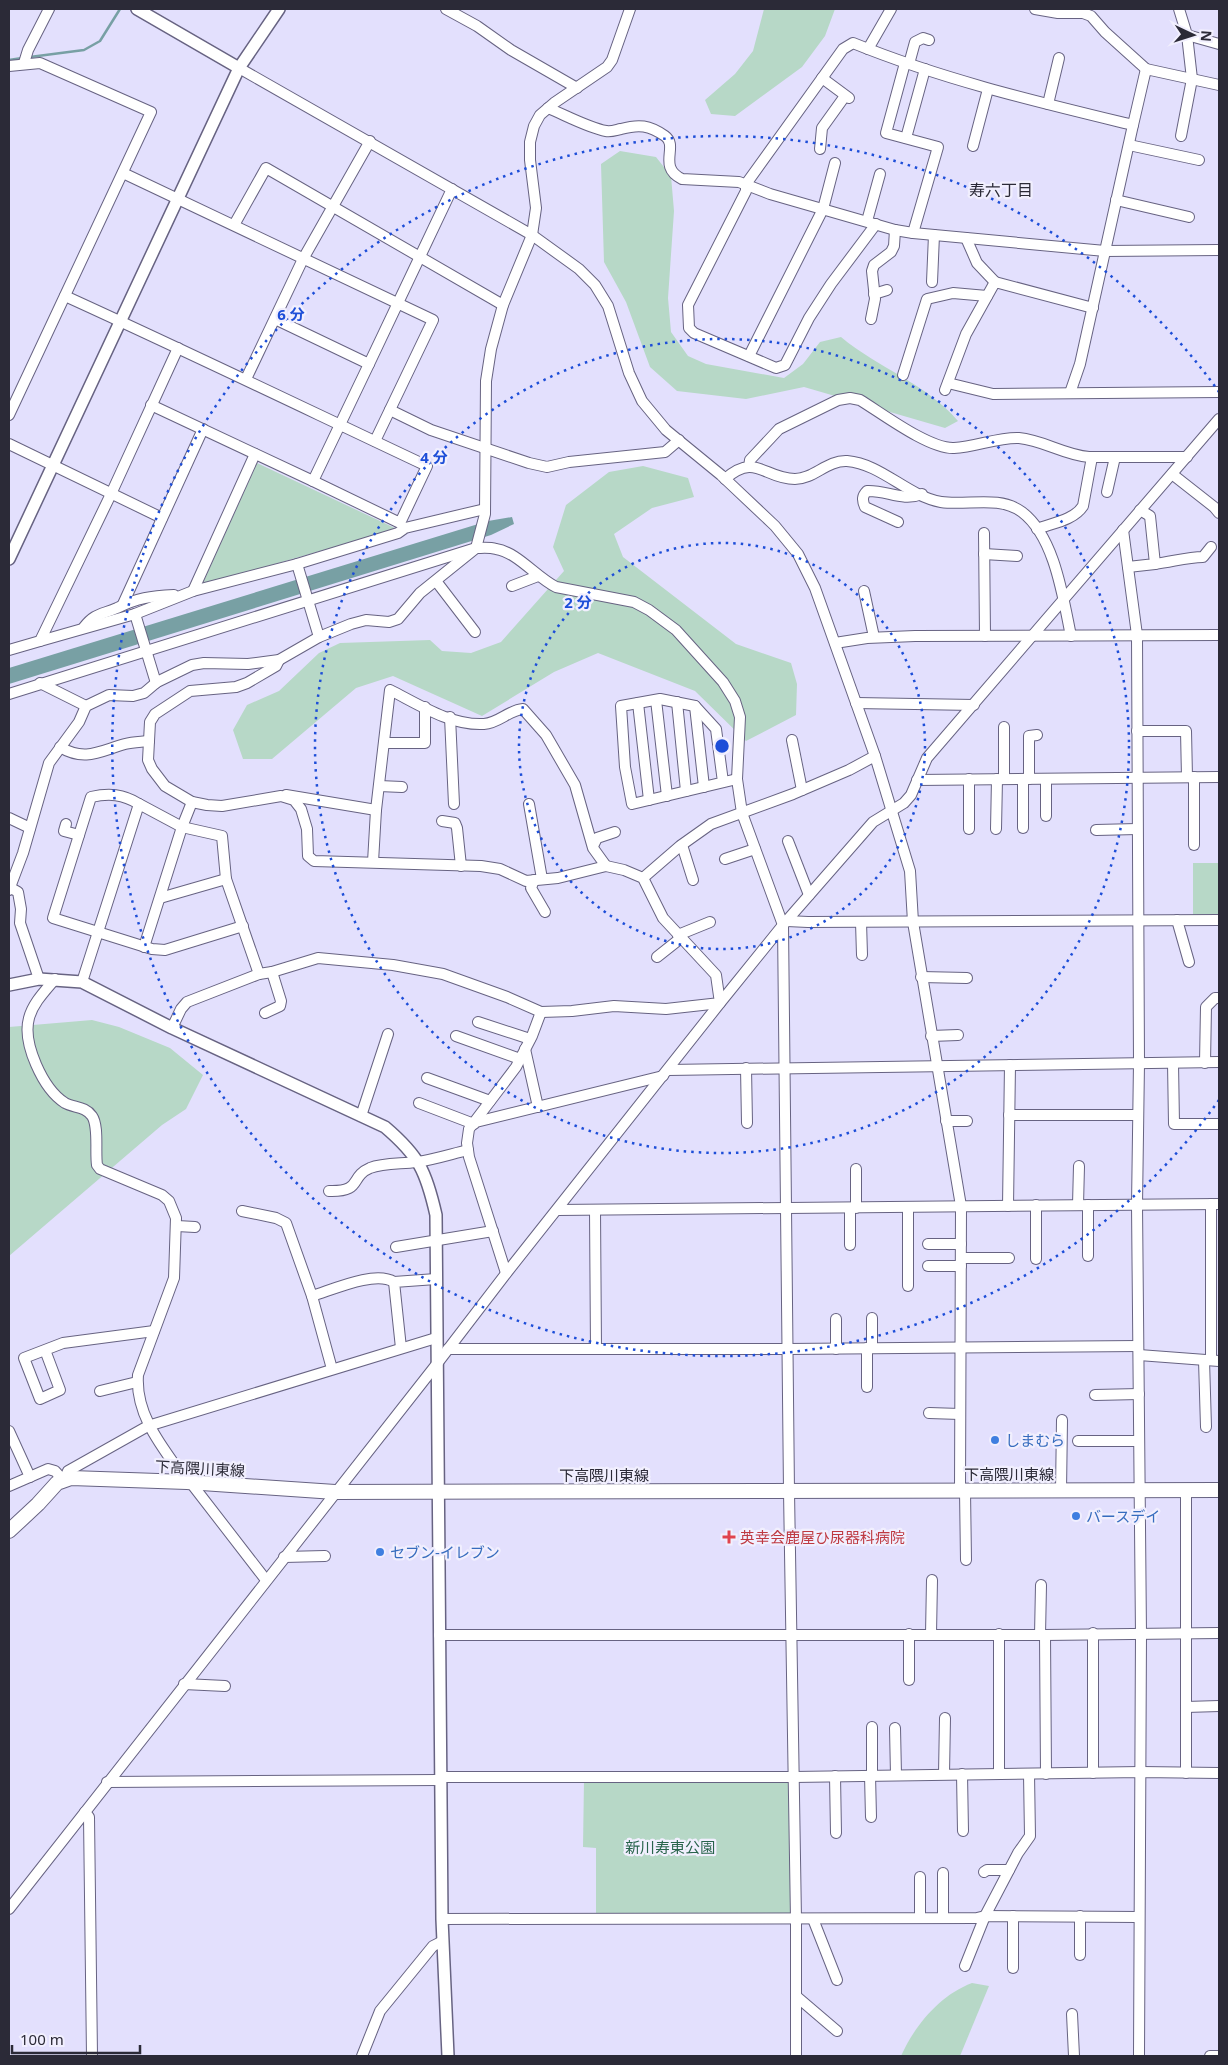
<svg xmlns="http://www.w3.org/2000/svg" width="1228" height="2065" font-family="'Noto Sans','Noto Sans JP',sans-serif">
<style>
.green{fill:#b7d8c7}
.water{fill:#78a0a4}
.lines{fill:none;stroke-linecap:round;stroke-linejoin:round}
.stream{stroke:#78a0a4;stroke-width:2.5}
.minor-casing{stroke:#676382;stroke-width:12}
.tertiary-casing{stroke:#676382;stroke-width:14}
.secondary-casing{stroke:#676382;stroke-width:16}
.minor{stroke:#fff;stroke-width:10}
.tertiary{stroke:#fff;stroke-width:11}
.secondary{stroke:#fff;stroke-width:14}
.ring{fill:none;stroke:#1d4ed8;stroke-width:2.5;stroke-dasharray:2.5 5}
.shop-dot{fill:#3f7fe0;stroke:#f1effe;stroke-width:2}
.health-dot{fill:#e0444e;stroke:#f1effe;stroke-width:2}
.labels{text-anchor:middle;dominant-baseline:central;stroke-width:4.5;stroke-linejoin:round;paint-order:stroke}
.shop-label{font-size:15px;fill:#366cbe;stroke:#f1effe;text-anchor:start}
.street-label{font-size:15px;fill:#2b2a37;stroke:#f1effe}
.health-label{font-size:15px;fill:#be3a42;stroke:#f1effe;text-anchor:start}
.park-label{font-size:15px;fill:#29644c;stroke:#f1effe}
.neighbourhood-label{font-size:16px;fill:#2b2a37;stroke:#f1effe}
.centre{fill:#1d4ed8;stroke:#f1effe;stroke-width:2.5}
.ring-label{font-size:15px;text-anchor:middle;font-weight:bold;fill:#1d4ed8;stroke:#f1effe;stroke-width:4.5;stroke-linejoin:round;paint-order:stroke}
</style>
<rect width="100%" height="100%" fill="#e3e0fd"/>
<g class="green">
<polygon points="764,9 835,9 825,36 802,67 735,116 711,114 705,100 735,74 753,51"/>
<path d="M620,151L656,157L671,176L674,211L668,298L671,332L688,356L706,364L784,378L803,364L820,342L841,337C878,368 927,384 958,421L945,428L804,387L746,399L677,391L650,367L626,302L604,262L601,164Z"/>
<polygon points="257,463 397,529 202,585"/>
<polygon points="643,466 688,478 694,497 652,508 614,534 623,557 736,644 791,663 797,684 796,715 746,741 695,691 598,653 554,672 482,716 393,676 356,688 272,759 243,759 233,730 247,705 279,691 319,653 340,643 430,640 442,651 471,653 501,642 564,571 553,547 566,505 609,472"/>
<rect x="1193" y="863" width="26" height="53"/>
<polygon points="92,1020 119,1027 170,1048 203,1075 186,1109 162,1125 9,1256 9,1027"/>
<polygon points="794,1777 794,1914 596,1916 596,1848 583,1847 584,1780"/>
<path d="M972,1983L989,1986L960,2056H901C915,2025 940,1995 972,1983Z"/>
</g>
<polygon class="water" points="512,517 514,524 491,535 9,684 9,668 488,521"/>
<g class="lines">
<g class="stream">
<polyline points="30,57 84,50 100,41 120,9"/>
<polyline points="9,60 22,58"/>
</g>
<defs>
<g id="minor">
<polyline points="446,9 477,26 511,50 577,88"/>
<polyline points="1035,9 1058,13 1083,13 1091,16 1105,32 1146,69"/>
<polyline points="1179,9 1187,35 1192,79 1181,136"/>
<polyline points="1187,35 1219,44"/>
<polyline points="868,49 891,9"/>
<polyline points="24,63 28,50 49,9"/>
<polyline points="905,63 886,133 938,147 913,233"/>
<polyline points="909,64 915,42 923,38 929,40"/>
<polyline points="9,66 40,63 151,112 9,415"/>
<polyline points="239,68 532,235 579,269 595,285 608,306 629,373 642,401 666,430 721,475 775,526 798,554 815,588 875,756 910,871 913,922 961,1206 960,1491"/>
<polyline points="822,78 849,98"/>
<polyline points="1048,104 1059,58"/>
<path d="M548,108C565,115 589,128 606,131C611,132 616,130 621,129C639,124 649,125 665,136C679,146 657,167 682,179L739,182L770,194L895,230L913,233L1105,251L1219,250"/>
<polyline points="906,138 925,69"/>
<polyline points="1129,145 1199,160"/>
<polyline points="973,146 988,89"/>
<polyline points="820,149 822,128 845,96"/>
<polyline points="123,173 433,320 375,441"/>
<polyline points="1116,200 1189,217"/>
<polyline points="867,221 880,174"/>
<path d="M876,224L831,284L809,318L785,365L776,368L694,333L689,328L688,305L746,191V184L843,49L853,43C944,80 1038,102 1133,125L1146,69L1219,85"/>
<polyline points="234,225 266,168 503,305"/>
<polyline points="966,238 977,263 995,282"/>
<polyline points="932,282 934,235"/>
<polyline points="874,294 887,290"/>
<path d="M65,296C186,351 306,409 427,466L400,523L313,481L369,364"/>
<polyline points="275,319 369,364 452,189"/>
<polyline points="871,319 875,299 872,271 874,265 891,252 894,246 895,230"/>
<polyline points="749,356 823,209 835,163"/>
<polyline points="903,375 927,299 953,293 987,296"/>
<polyline points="246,379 303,259 370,141"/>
<polyline points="948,383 993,394 1219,392"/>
<polyline points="945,390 966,334 995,282 1093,308"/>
<polyline points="1070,393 1080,364 1133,125"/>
<polyline points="151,405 313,481"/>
<polyline points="390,410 431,430 529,463 547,467 569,462 665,452 679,440"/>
<polyline points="9,444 162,518"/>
<path d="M749,467L750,460L779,429L838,400L850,398L860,400C883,414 929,449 954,448C976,447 998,437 1019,438C1043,440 1064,455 1089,457H1187"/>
<polyline points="1172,474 1214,507 1219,513"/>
<path d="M725,479C756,452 764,479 795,479C814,479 827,460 847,461C882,464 907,496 941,502C967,506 999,495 1022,512C1055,537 1063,598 1071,636"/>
<polyline points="1107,492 1115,457"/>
<path d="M898,522L865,507C862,500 862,496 867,491C887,490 902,502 922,494"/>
<path d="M1037,529C1053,523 1074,520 1083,506L1092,457"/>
<polyline points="1123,530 1137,635 1139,1063 1137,1205 1141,1634 1139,2056"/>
<polyline points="984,533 985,636"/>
<polyline points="984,554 1017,556"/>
<polyline points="297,564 319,637"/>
<path d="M1155,564C1172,562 1187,557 1203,557L1211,547"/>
<polyline points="1128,567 1155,564 1150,516 1140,510"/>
<polyline points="436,581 475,632"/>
<polyline points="512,586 538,576"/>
<polyline points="193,591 255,454"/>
<polyline points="864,591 874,637"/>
<polyline points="123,604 203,429"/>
<polyline points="135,614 156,683"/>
<path d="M84,627C95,613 101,615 117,608C137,598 151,596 174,595"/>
<polyline points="40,641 135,614 193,591 297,564 398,533 405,528 485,509"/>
<polyline points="835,643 867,638 915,636 1219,635"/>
<polyline points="9,650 40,641 111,494 178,348"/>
<polyline points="40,683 86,706"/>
<path d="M9,694L476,548C482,548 489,547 496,549C517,552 536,577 556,587L634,602L649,610L676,630L723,682L735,701L740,717L737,779L742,813L783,925L789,1491L796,1919V2056"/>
<polyline points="656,700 667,796"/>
<polyline points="677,702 686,791"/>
<polyline points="638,703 649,800"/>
<polyline points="856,703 974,705"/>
<polyline points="695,706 704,787"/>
<polyline points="450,717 454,804"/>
<polyline points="1137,731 1186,731 1187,777"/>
<polyline points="792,740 802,790"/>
<polyline points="384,743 425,743 425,707"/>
<path d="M60,747C85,762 100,751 125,744C133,742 141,742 149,741"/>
<polyline points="1194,777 1194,845"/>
<polyline points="1004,779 1004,727"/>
<polyline points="1029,779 1029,736 1037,735"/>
<polyline points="917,780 1219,777"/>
<polyline points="723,782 716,729 695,706 660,699 621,706 625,767 632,804 737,779"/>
<polyline points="379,786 402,787"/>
<polyline points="286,795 376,810"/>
<path d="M139,804C123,794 109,793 91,797L53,918L152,949L165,950L243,926"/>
<polyline points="529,804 542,879"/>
<polyline points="1046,816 1046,779"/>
<polyline points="9,818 30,828"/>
<polyline points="442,821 455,823 457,828 461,866"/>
<polyline points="66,824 64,831 79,835"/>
<polyline points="1023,828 1023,779"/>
<polyline points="969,829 969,779"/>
<polyline points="996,829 997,779"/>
<polyline points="1096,830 1137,829"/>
<polyline points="788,841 809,895"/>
<polyline points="682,845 693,880"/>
<polyline points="593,846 597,838 615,832"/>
<polyline points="725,859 755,849"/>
<path d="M373,862L376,810L390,690C418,704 451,726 484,724C499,723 509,710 523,709L546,735L575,785L593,848L606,866"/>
<polyline points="643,878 680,846 711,824 793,794 849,770 875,756"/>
<polyline points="534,880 531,888 545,912"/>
<polyline points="11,888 18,892 21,909 20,923 39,979"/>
<polyline points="9,890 23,853 49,763 79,722 86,706 109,695 133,696 144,693 157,682 192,665 204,663 248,664 279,660 319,637 351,624 366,620 389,622 398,619 420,593 476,548 485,514 486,381 491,349 503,305 532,235 536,208 530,160 530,142 534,126 540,115 554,103 607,67 612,60 630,9"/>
<polyline points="160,898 226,879"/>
<polyline points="1177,920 1189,962"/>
<polyline points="787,921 808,922 1219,920"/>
<polyline points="861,922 862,955"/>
<polyline points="678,935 710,922"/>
<polyline points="144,947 182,827 192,802"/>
<polyline points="657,957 681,938"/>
<polyline points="921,977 967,978"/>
<path d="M55,979C45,991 33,1003 29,1018C22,1043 43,1089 65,1103C74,1108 85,1106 92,1116C99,1126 95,1152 97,1165L100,1169L162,1195L169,1201L176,1218L174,1278L138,1375C135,1417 165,1450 187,1482"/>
<polyline points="82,982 139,804 182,827 222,836 226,879 259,974"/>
<polyline points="265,1013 280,1006 281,1001 272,972"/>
<polyline points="478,1022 530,1039"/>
<polyline points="172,1028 181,1009 187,1002 259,974 272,972 318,958 393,965 443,974 507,997 541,1012 572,1011 614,1006 666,1009 720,1003 716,975 663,918 643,878 624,870 606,866 558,878 526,881 500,869 481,866 314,861 308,856 307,829 301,809 294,800 281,796 222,806 207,805 192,802 165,786 152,769 148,760 150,722 155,714 190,691 236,687 247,683 276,666 279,660"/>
<polyline points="456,1036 520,1059"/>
<polyline points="931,1036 958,1035"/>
<polyline points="525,1049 538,1107"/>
<polyline points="1173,1063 1174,1124 1219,1124"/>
<polyline points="1205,1063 1206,1007 1215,998 1219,998"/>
<polyline points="746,1068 747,1123"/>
<polyline points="668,1070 1219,1062"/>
<polyline points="427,1078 490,1101"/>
<polyline points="419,1103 474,1124"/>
<polyline points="1009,1115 1138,1115"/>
<polyline points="361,1116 388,1034"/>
<polyline points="946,1121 967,1121"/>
<polyline points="476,1122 663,1076"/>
<polyline points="856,1169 856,1208"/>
<path d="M329,1191C363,1192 349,1177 370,1168C383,1163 402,1164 416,1162C433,1160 451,1154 468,1150"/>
<polyline points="1078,1205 1079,1166"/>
<polyline points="1008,1206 1010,1065"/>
<polyline points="908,1207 908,1286"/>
<polyline points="850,1208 850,1245"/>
<polyline points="557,1210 1219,1204"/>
<polyline points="595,1210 596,1349"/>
<polyline points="242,1211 276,1218 286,1223 312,1296"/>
<polyline points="177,1226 195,1227"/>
<polyline points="928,1244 961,1244"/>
<polyline points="396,1247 493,1231"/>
<polyline points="1088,1256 1088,1205"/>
<polyline points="961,1258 1009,1258"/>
<polyline points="1036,1259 1036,1205"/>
<polyline points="928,1266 961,1266"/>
<polyline points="506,1273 469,1157 467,1143 469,1129 516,1067 532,1036 541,1012"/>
<polyline points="872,1318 872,1348"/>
<polyline points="401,1348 394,1282 436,1279"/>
<polyline points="448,1349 788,1349 1138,1346"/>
<polyline points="836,1349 836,1319"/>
<polyline points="45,1350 60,1390 40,1399 24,1358 63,1343 154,1331"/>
<polyline points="1139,1355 1219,1361"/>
<polyline points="1204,1360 1206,1427"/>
<polyline points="1211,1360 1211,1204"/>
<path d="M332,1369L312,1296C332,1290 375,1270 394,1282"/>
<polyline points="867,1387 867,1348"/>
<polyline points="100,1391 137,1382"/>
<polyline points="1095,1395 1139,1394"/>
<polyline points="929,1413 960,1414"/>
<polyline points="9,1431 30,1477"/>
<polyline points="1078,1441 1139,1441"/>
<polyline points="191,1483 266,1580"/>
<polyline points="9,1486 48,1469 55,1471 64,1481 68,1471 148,1426 436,1338"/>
<polyline points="1186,1490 1186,1773"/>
<polyline points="965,1491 966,1560"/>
<polyline points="1061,1491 1062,1420"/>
<polyline points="284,1557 325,1556"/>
<polyline points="1093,1633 1093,1773"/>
<polyline points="909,1634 909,1680"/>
<polyline points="931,1634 932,1580"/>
<polyline points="439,1635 1045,1635 1219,1633"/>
<polyline points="1040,1635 1041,1585"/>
<polyline points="1045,1635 1046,1774"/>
<polyline points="184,1684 225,1686"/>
<polyline points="1186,1707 1219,1706"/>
<polyline points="872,1727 872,1775"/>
<polyline points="895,1728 896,1775"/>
<polyline points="999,1773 999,1634"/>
<polyline points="944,1774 945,1718"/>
<polyline points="962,1774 963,1831"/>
<polyline points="870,1775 871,1817"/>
<polyline points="835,1776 836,1833"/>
<polyline points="441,1777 794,1777 1141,1772 1219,1773"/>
<polyline points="107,1782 440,1780"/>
<polyline points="85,1812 89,1817 92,2056"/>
<polyline points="984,1872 987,1870 1009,1870"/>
<polyline points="9,1909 436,1365 508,1271 720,1003 783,925 873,822 904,803 911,795 927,758 1219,419"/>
<polyline points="1013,1916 1013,1968"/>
<polyline points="1080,1916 1080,1955"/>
<polyline points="920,1918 920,1877"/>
<polyline points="943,1918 943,1873"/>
<polyline points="442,1919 977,1918 985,1916 1138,1917"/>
<polyline points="813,1919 837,1980"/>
<polyline points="965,1966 985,1916 1018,1853 1030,1836 1029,1774"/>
<polyline points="796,1996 837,2031"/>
<polyline points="1072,2014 1074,2056"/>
<polyline points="362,2056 380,2011 433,1946 443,1941"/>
<polyline points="1210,2056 1219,2056"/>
</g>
<g id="tertiary">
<polyline points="137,9 239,68"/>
<polyline points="9,559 239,68 279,9"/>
<path d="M9,985L39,979L82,982L172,1028L385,1127C419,1156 426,1171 436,1215L442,1919L448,2056"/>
</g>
<polyline id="secondary" points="9,1531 38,1504 57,1483 71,1478 187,1482 335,1492 1219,1490"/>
</defs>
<use href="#minor" class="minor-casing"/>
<use href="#tertiary" class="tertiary-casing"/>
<use href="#secondary" class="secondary-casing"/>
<use href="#minor" class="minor"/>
<use href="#tertiary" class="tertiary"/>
<use href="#secondary" class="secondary"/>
</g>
<g class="ring">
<circle cx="722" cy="746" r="203"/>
<circle cx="722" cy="746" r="407"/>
<path d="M1219 1100A610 610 0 1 1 1219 392"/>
</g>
<g class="shop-dot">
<circle cx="995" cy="1440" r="5"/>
<circle cx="1076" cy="1516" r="5"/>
<circle cx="380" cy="1552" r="5"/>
</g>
<path class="health-dot" d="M726.5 1529.5h5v5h5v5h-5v5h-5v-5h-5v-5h5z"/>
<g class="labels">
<g class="shop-label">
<text x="1005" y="1440">しまむら</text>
<text x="1086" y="1516">バースデイ</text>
<text x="390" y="1552">セブン-イレブン</text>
</g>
<g class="street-label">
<text transform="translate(200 1468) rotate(3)">下高隈川東線</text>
<text x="1009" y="1474">下高隈川東線</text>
<text x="604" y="1475">下高隈川東線</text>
</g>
<g class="health-label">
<text x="740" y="1537">英幸会鹿屋ひ尿器科病院</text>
</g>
<g class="park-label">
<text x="670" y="1847">新川寿東公園</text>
</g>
<g class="neighbourhood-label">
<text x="1001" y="190">寿六丁目</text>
</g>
</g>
<circle cx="722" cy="746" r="8" class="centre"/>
<g class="ring-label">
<text x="291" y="320">6 分</text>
<text x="434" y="463">4 分</text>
<text x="578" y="608">2 分</text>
</g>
<rect width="1228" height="2065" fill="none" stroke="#2b2a37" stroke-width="20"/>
<g transform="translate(1193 35) rotate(94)" stroke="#f1effe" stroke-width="4" paint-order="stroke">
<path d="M0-4L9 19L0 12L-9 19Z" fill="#2b2a37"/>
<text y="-8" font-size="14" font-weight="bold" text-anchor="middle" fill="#2b2a37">N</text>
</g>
<path d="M12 2045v8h128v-8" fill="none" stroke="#2b2a37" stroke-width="2.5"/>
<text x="20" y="2045" font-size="15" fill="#2b2a37" stroke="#f1effe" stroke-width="4" paint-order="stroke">100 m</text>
</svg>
